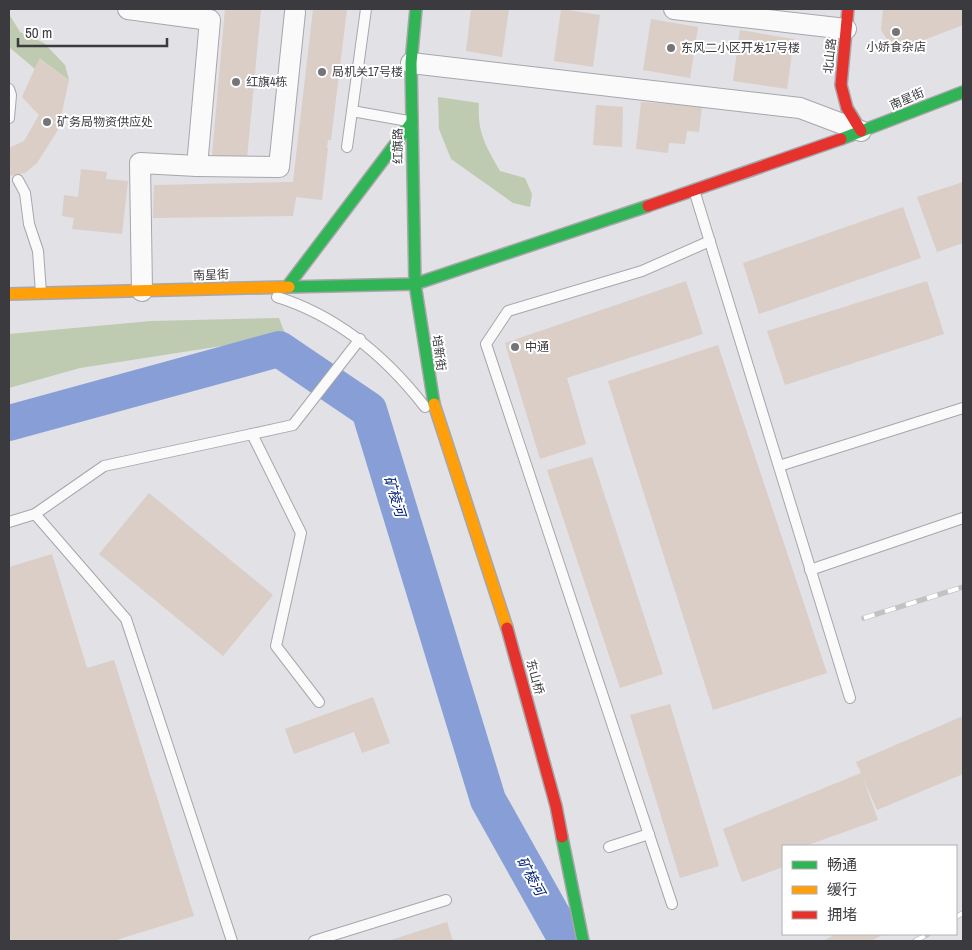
<svg xmlns="http://www.w3.org/2000/svg" width="972" height="950" font-family="'Archivo Narrow','Noto Sans SC',sans-serif">
<style>
.green{fill:#becbb0}
.lines{fill:none;stroke-linecap:round;stroke-linejoin:round}
.river{stroke:#879fd6;stroke-width:36}
.building{fill:#dacec6}
.lane-casing{stroke:#a7a6ab;stroke-width:12}
.street-casing{stroke:#a7a6ab;stroke-width:22}
.fast-casing{stroke:#a7a6ab;stroke-width:14}
.slow-casing{stroke:#a7a6ab;stroke-width:14}
.jam-casing{stroke:#a7a6ab;stroke-width:14}
.lane{stroke:#fafafb;stroke-width:10}
.street{stroke:#fafafb;stroke-width:20}
.fast{stroke:#30b455;stroke-width:11}
.slow{stroke:#ff9f0a;stroke-width:11}
.jam{stroke:#e5322d;stroke-width:11}
.rail-casing{stroke:#c2c2c2;stroke-width:5.5}
.rail{stroke:#fff;stroke-width:4;stroke-dasharray:11;stroke-linecap:butt}
.poi-dot{fill:#757479;stroke:#fff;stroke-width:2}
.labels{text-anchor:middle;dominant-baseline:central;stroke-width:4;stroke-linejoin:round;paint-order:stroke}
.poi-label{font-size:12px;fill:#3b3a3f;stroke:#fff;text-anchor:start}
.street-label{font-size:12px;fill:#3b3a3f;stroke:#fff}
.water-label{font-size:14px;font-style:italic;fill:#042078;stroke:#fff}
</style>
<rect width="100%" height="100%" fill="#e1e1e6"/>
<g class="green">
<polygon points="9,14 20,32 44,43 65,65 69,80 40,59 35,69 9,47"/>
<path d="M438,97L479,103C477,133 486,146 500,171L525,178L532,194L530,207L513,203L451,159L439,129Z"/>
<polygon points="279,318 286,336 80,368 9,388 9,334 151,321"/>
</g>
<g class="lines">
<polyline class="river" points="9,423 279,349 369,410 488,800 567,941"/>
</g>
<g class="building">
<polygon points="225,9 261,9 247,158 212,155"/>
<polygon points="313,9 347,9 331,140 328,140 327,148 328,148 322,200 296,197 293,216 153,218 154,185 293,182"/>
<polygon points="471,9 509,9 502,57 466,51"/>
<polygon points="561,9 600,15 593,67 554,61"/>
<polygon points="883,9 963,9 963,25 895,51 881,30"/>
<polygon points="651,19 698,27 690,78 643,70"/>
<polygon points="740,30 794,39 787,89 733,81"/>
<polygon points="39,59 69,80 58,130 37,163 25,173 9,176 9,148 24,141 39,115 22,97"/>
<polygon points="641,102 702,106 699,132 687,131 685,144 669,143 668,153 636,149"/>
<polygon points="596,105 623,107 622,147 593,145"/>
<polygon points="81,169 107,172 106,179 128,181 122,234 72,229 74,218 62,216 64,195 78,197"/>
<polygon points="963,182 963,243 937,252 917,197"/>
<polygon points="903,207 921,258 759,314 743,263"/>
<polygon points="686,281 703,334 567,378 586,444 540,459 505,343"/>
<polygon points="927,281 944,334 785,385 767,331"/>
<polygon points="718,345 827,673 713,710 608,381"/>
<polygon points="592,457 663,674 620,688 547,470"/>
<polygon points="149,493 273,595 223,656 99,554"/>
<polygon points="52,554 87,668 114,660 194,916 113,941 9,941 9,567"/>
<polygon points="373,697 390,743 362,753 354,732 294,754 285,729"/>
<polygon points="670,704 719,866 680,878 630,715"/>
<polygon points="963,716 963,774 877,810 863,778 878,820 805,846 783,846 783,867 742,882 723,829 861,773 856,762"/>
<polygon points="447,922 453,941 388,941"/>
<polygon points="836,934 884,934 871,941 823,941"/>
</g>
<g class="lines">
<defs>
<g id="lane">
<polyline points="366,9 352,111 408,121"/>
<polyline points="9,89 11,95 9,118"/>
<polyline points="347,147 352,111"/>
<polyline points="18,180 25,193 29,224 38,251 41,293"/>
<polyline points="694,190 850,698"/>
<path d="M277,297C338,316 387,358 425,407"/>
<polyline points="779,466 963,408"/>
<polyline points="35,514 126,619 232,941"/>
<polyline points="9,522 35,514 104,466 252,434"/>
<polyline points="810,570 963,518"/>
<polyline points="319,702 276,646 301,533 252,434 293,425 360,339"/>
<polyline points="609,847 649,834"/>
<polyline points="672,904 486,344 508,311 642,271 710,241"/>
<polyline points="314,941 446,900"/>
</g>
<g id="street">
<polyline points="128,9 210,20 197,166 140,163 142,291"/>
<polyline points="674,9 846,29"/>
<polyline points="411,63 800,108 861,131"/>
<polyline points="197,166 279,167 295,12"/>
</g>
<g id="fast">
<polyline points="416,9 411,63 415,284 434,404"/>
<polyline points="841,139 963,92"/>
<polyline points="287,287 412,122"/>
<polyline points="289,287 415,284 648,206"/>
<polyline points="562,837 583,941"/>
</g>
<g id="slow">
<polyline points="9,294 289,287"/>
<polyline points="434,404 507,628"/>
</g>
<g id="jam">
<polyline points="848,9 841,85 847,108 861,131"/>
<polyline points="648,206 841,139"/>
<polyline points="507,628 556,806 562,837"/>
</g>
</defs>
<use href="#lane" class="lane-casing"/>
<use href="#street" class="street-casing"/>
<use href="#fast" class="fast-casing"/>
<use href="#slow" class="slow-casing"/>
<use href="#jam" class="jam-casing"/>
<use href="#lane" class="lane"/>
<use href="#street" class="street"/>
<use href="#fast" class="fast"/>
<use href="#slow" class="slow"/>
<use href="#jam" class="jam"/>
<defs>
<g id="rail">
<polyline points="864,618 963,587"/>
<polyline points="956,917 963,913"/>
<polyline points="915,941 928,934"/>
</g>
</defs>
<use href="#rail" class="rail-casing"/>
<use href="#rail" class="rail"/>
</g>
<g class="poi-dot">
<circle cx="896" cy="32" r="5"/>
<circle cx="671" cy="48" r="5"/>
<circle cx="322" cy="72" r="5"/>
<circle cx="236" cy="82" r="5"/>
<circle cx="47" cy="122" r="5"/>
<circle cx="515" cy="347" r="5"/>
</g>
<g class="labels">
<g class="poi-label">
<text x="896" y="47" text-anchor="middle">小娇食杂店</text>
<text x="681" y="48">东风二小区开发17号楼</text>
<text x="332" y="72">局机关17号楼</text>
<text x="246" y="82">红旗4栋</text>
<text x="57" y="122">矿务局物资供应处</text>
<text x="525" y="347">中通</text>
</g>
<g class="street-label">
<text transform="translate(830 56) rotate(-84)">北山路</text>
<text transform="translate(907 99) rotate(-23)">南星街</text>
<text transform="translate(398 146) rotate(-91)">红旗路</text>
<text transform="translate(211 275) rotate(-2)">南星街</text>
<text transform="translate(439 353) rotate(82)">培新街</text>
<text transform="translate(535 677) rotate(75)">东山桥</text>
</g>
<g class="water-label">
<text transform="translate(395 496) rotate(73)">矿棱河</text>
<text transform="translate(531 876) rotate(61)">矿棱河</text>
</g>
</g>
<rect width="972" height="950" fill="none" stroke="#3b3a3f" stroke-width="20"/>
<rect x="782" y="845" width="175" height="90" fill="#ffffff" stroke="#b1b0b2"/>
<rect x="792" y="861" width="25" height="8" fill="#30b455" stroke="#b1b0b2"/>
<text x="827" y="870" font-size="15" fill="#3b3a3f">畅通</text>
<rect x="792" y="886" width="25" height="8" fill="#ff9f0a" stroke="#b1b0b2"/>
<text x="827" y="895" font-size="15" fill="#3b3a3f">缓行</text>
<rect x="792" y="911" width="25" height="8" fill="#e5322d" stroke="#b1b0b2"/>
<text x="827" y="920" font-size="15" fill="#3b3a3f">拥堵</text>
<path d="M18 38v8h149v-8" fill="none" stroke="#3b3a3f" stroke-width="2.5"/>
<text x="25" y="38" font-size="15" fill="#3b3a3f" stroke="#ffffff" stroke-width="4" paint-order="stroke">50 m</text>
</svg>
